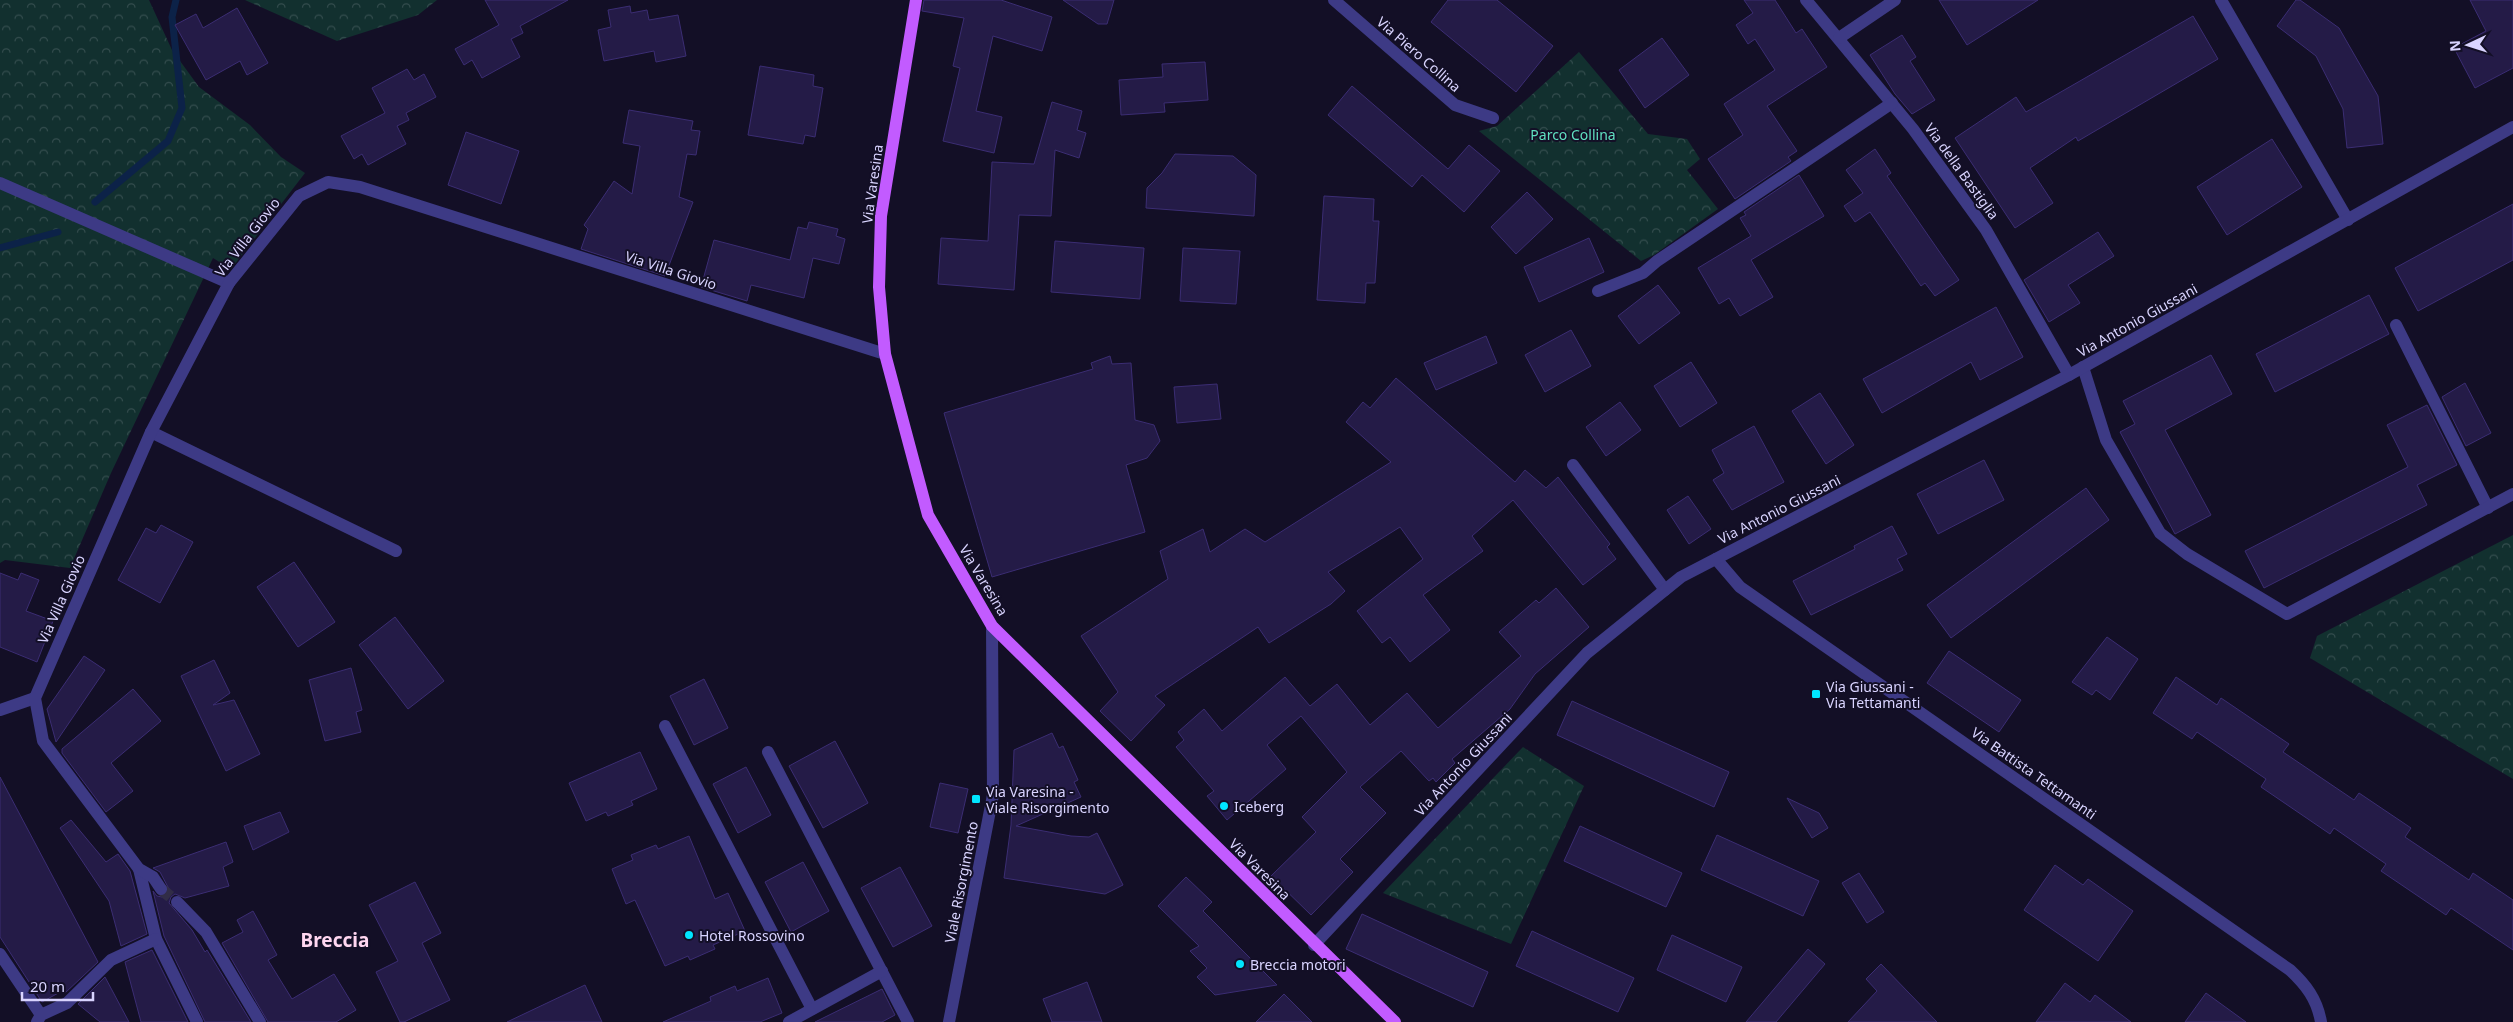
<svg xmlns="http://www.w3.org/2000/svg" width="2513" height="1022" font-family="'Noto Sans',sans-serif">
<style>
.forest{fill:url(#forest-crowns)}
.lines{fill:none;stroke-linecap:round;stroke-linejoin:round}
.stream{stroke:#0c2248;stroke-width:7}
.building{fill:#241b47;stroke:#3b2d73}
.minor-tunnel{stroke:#312d47;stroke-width:12;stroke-dasharray:12 6;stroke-linecap:butt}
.minor{stroke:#3d3a85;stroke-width:12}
.major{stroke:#c25bff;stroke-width:12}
.poi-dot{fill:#00e5ff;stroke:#130f26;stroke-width:2}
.labels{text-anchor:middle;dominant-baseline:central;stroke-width:4;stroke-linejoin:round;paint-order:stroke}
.street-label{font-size:14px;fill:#d9d4ff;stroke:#130f26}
.park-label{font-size:14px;fill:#5fe0c0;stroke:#130f26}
.poi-label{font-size:14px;fill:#d9d4ff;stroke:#130f26;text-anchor:start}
.district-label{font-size:19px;font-weight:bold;fill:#ffd6f0;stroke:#130f26}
</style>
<defs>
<pattern id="forest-crowns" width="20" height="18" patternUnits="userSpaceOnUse" patternTransform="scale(1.25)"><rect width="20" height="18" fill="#12302f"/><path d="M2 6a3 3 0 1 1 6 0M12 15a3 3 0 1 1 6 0" fill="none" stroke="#344d4e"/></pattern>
</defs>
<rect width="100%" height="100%" fill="#130f26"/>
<g class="forest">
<polygon points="0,0 149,0 172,50 199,87 250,125 281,157 305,173 231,269 213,258 111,473 70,568 5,560 0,563"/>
<polygon points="245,0 437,0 418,15 337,41"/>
<polygon points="1579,52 1648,134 1687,139 1700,159 1687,170 1718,209 1654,255 1641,261 1479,131 1497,126"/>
<polygon points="2513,535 2513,779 2310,658 2317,636"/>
<polygon points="1523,747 1584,786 1511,944 1383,893"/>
</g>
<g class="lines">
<g class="stream">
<polyline points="95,202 168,141 182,108 172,17 176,0"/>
<polyline points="0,248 58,232"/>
</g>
</g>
<g class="building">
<polygon points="485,0 568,0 520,26 523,33 511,39 520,57 482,78 472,60 464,65 455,49 499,25"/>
<polygon points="924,0 1001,0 1052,17 1042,51 993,36 976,111 1002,117 994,153 943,141 960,68 953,66 964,18 922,11"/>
<polygon points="1063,0 1114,0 1107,24 1098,24"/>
<polygon points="1448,0 1497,0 1553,46 1516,92 1431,22"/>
<polygon points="1744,0 1775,0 1796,33 1802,29 1827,67 1767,106 1797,151 1788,157 1791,161 1735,199 1708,159 1743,135 1724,104 1775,70 1755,39 1748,44 1736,25 1753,13"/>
<polygon points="1939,0 2038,0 1967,45"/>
<polygon points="2296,0 2300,0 2339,28 2378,96 2383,144 2347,148 2343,109 2316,56 2277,26"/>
<polygon points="2470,0 2513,0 2513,68 2475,88 2454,48 2486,31"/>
<polygon points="630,6 631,13 647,10 649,20 678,15 686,56 656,62 654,51 604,61 598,30 611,27 608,10"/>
<polygon points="237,8 268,63 247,75 240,61 206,80 175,25 196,14 203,28"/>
<polygon points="2193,16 2218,59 2078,141 2076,137 2030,168 2053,203 2015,228 1955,138 2016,97 2026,112"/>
<polygon points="1902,35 1916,57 1910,61 1935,100 1912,114 1895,94 1870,55"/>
<polygon points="1662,38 1689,75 1645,108 1619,70"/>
<polygon points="1205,62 1208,100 1164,103 1165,112 1121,115 1119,80 1163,77 1162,64"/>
<polygon points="760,66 814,75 813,86 823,88 815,137 805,135 803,144 748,135"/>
<polygon points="407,69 414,80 424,74 436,97 406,113 409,120 397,126 406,144 368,165 362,154 354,159 341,136 385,113 372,88"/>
<polygon points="1352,86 1448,169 1469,145 1500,171 1464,212 1422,175 1412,187 1328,115"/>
<polygon points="1052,102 1082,111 1077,130 1086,133 1079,158 1055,150 1051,216 1019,215 1014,290 938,284 941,238 988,241 992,162 1034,164"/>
<polygon points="629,110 693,121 691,130 700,131 696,155 687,154 679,197 693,202 665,276 581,249 588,229 584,225 614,181 632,194 640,146 623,143"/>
<polygon points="466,132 519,151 501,204 448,185"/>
<polygon points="2272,139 2302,187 2227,235 2197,187"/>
<polygon points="1875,149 1891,173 1887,176 1959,280 1935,296 1925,283 1921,286 1870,212 1855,222 1844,206 1863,193 1846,170"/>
<polygon points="1175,154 1233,156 1256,175 1254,216 1146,208 1147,188 1162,173"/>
<polygon points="1799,175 1824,216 1751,260 1773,297 1740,316 1729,298 1719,304 1698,268 1751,236 1740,218 1746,215 1744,212"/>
<polygon points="1527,192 1553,219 1516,254 1491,227"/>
<polygon points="1324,196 1374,199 1373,221 1379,221 1375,283 1366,283 1365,303 1317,300"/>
<polygon points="2513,204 2513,260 2418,311 2395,268"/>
<polygon points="809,222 838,229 836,236 845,239 839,264 813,258 804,298 751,285 747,301 701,287 714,240 790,260 798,227 807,229"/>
<polygon points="2098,232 2114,256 2068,285 2080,303 2049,322 2024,280"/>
<polygon points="1589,238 1604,272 1539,302 1524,267"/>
<polygon points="1055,241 1144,248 1140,299 1051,292"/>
<polygon points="1183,248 1240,251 1236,304 1180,301"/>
<polygon points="1658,285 1680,313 1639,344 1618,316"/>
<polygon points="2369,295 2389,334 2275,392 2256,354"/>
<polygon points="1996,307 2023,357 1980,380 1971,362 1882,413 1863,379"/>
<polygon points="1571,330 1591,366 1545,392 1525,355"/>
<polygon points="1486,336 1497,363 1436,390 1424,363"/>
<polygon points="2211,355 2232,394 2165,430 2211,515 2175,534 2120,432 2135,424 2123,401"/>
<polygon points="1110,356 1112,364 1131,363 1135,420 1154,425 1160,441 1147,458 1126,465 1145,532 992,577 944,413 1093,369 1091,363"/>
<polygon points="1691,362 1717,403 1680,427 1654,386"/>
<polygon points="1396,378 1515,482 1525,470 1546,488 1558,477 1610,544 1607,547 1616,559 1583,585 1513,500 1472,536 1483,551 1423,595 1450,630 1410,662 1390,637 1382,643 1357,611 1423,559 1400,527 1328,572 1345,591 1331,604 1269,643 1258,627 1155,696 1165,705 1131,741 1100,711 1118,692 1081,636 1168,579 1160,551 1203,529 1210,552 1245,529 1265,542 1391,462 1346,422 1363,402 1370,408"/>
<polygon points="2465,383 2491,433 2466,446 2442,397"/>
<polygon points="1217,384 1221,419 1177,423 1174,387"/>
<polygon points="1820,393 1854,445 1826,464 1792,411"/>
<polygon points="1620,402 1641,430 1606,456 1586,427"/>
<polygon points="2427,405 2457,465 2417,485 2427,505 2264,588 2245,551 2408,467 2387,425"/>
<polygon points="1754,426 1784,482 1732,510 1713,480 1724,473 1712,450"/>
<polygon points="1984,460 2004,500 1938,534 1917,494"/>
<polygon points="2086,488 2109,520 1951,638 1927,605"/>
<polygon points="1688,496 1711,529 1689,544 1667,510"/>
<polygon points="161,525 193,542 160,603 118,580 146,528 156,533"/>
<polygon points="1892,526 1907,554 1897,559 1903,570 1811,615 1793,581 1855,549 1854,546"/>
<polygon points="294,562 335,622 298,647 257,587"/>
<polygon points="0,573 18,580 21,573 39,580 26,611 53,621 37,662 0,647"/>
<polygon points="1556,588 1589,627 1535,674 1510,709 1452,759 1455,763 1436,782 1433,778 1429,781 1401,751 1360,787 1386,813 1340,859 1353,872 1311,915 1271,876 1316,832 1302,817 1347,772 1301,716 1267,745 1286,769 1227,820 1207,796 1214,791 1176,747 1184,740 1178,732 1204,709 1222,731 1285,677 1310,706 1337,684 1370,725 1407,693 1438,728 1521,656 1499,632 1536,600 1539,603"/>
<polygon points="395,617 444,681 408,709 359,645"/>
<polygon points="2107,637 2138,659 2110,700 2096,690 2092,695 2072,682"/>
<polygon points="1949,651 2021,700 1999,732 1927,683"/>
<polygon points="84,656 105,670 56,742 47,709"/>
<polygon points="214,660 230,693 213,705 234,700 260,754 226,771 181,676"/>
<polygon points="351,668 362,710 356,712 361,732 325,741 309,680"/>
<polygon points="2176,677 2217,705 2221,698 2289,744 2283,752 2354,800 2359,793 2411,828 2405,837 2469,880 2473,873 2513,900 2513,950 2451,908 2446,915 2381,871 2386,864 2334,828 2330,834 2261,787 2266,779 2197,732 2192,739 2153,713"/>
<polygon points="704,679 728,728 694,745 670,696"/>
<polygon points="133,689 161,721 111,763 133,791 106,812 62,753 62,749"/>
<polygon points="1572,701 1729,772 1714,807 1557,735"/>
<polygon points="1052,733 1059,748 1063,746 1078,780 1074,782 1081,797 1016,826 1071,836 1089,837 1097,833 1123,885 1105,894 1004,878 1011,825 1014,750"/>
<polygon points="835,741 868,803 823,828 789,766"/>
<polygon points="640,752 657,789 631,801 633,805 608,816 606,812 586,821 569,783"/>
<polygon points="746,767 771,815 738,833 713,784"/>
<polygon points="0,777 98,962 65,993 62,991 42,1002 0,937"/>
<polygon points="940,783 968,789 958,833 930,827"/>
<polygon points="1787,798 1819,813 1828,828 1812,838"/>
<polygon points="280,812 289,832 253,850 244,826"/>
<polygon points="71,820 106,862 118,854 130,871 147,934 121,946 109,901 60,828"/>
<polygon points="1580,826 1682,873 1666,907 1564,861"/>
<polygon points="1717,835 1819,881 1803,916 1701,870"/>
<polygon points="689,836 715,899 728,893 745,931 713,945 715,949 690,960 688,956 665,966 635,900 626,904 612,869 633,860 631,855 656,845 658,849"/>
<polygon points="226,842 233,862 223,867 229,886 185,898 175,894 171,897 169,903 192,930 205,952 207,950 251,1022 205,1022 164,936 153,891 157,896 162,897 168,893 169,889 160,872 153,868"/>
<polygon points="803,862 829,911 791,932 765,882"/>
<polygon points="2055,865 2083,885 2088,879 2133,911 2098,961 2024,910"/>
<polygon points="900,867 932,926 893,947 861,888"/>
<polygon points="1859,873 1884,912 1867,923 1842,883"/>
<polygon points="1186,877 1212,902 1203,911 1277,985 1215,995 1197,977 1207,968 1190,951 1199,946 1158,906"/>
<polygon points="415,882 441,933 422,943 450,1000 404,1022 400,1022 376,972 398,961 369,905"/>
<polygon points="253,911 277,955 268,960 292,999 334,974 356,1010 336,1022 268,1022 222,943 243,932 237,920"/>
<polygon points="1362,914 1488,972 1473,1007 1346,949"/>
<polygon points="1532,931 1634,978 1618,1012 1516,966"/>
<polygon points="1672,935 1742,967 1726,1002 1657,970"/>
<polygon points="1808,949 1825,964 1776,1022 1746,1022"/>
<polygon points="152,950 188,1022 141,1022 125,962"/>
<polygon points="1881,964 1937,1022 1848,1022 1877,991 1866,979"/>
<polygon points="105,977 129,1022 100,1022 78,1004"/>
<polygon points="768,978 782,1013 760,1022 663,1022 711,1001 710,997 735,986 737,991"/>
<polygon points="1087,982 1102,1022 1052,1022 1043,999"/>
<polygon points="2065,983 2090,1002 2095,995 2131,1022 2036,1022"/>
<polygon points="585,985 602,1022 507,1022"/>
<polygon points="882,989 895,1015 882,1022 815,1022"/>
<polygon points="2206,993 2246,1022 2185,1022"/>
<polygon points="1284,994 1312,1022 1256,1022"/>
</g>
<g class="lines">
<polyline class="minor-tunnel" points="161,889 177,902"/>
<g class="minor">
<polyline points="1334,0 1455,105 1493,118"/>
<polyline points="1806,0 1913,129 1986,230 2069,375"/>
<polyline points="2221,0 2348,220"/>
<polyline points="1839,38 1895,0"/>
<polyline points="0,183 229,283"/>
<polyline points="1598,291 1643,273 1657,261 1892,103"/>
<polyline points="2396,325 2488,508"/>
<polyline points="2083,367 2106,440 2160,533 2187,554 2287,614 2513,494"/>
<polyline points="151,432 396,551"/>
<polyline points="1573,465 1665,590"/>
<path d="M1716,559L1740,587L2290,970C2306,985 2317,999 2321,1022"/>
<polyline points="0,710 35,698"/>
<polyline points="665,726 812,1009"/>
<polyline points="768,752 908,1022"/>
<polyline points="139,869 156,939 197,1022"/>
<polyline points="161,889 153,877 139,869 43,741 35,698 151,432 229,283 299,196 328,182 360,187 885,354"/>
<polyline points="177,902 206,932 260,1022"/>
<polyline points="1314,945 1587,653 1681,577 2069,375 2513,127"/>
<polyline points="0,954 41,1015"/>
<polyline points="37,1022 41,1015 67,1003 111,960 156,939"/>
<polyline points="789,1022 882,971"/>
<polyline points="949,1022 993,795 992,626"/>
</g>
<polyline class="major" points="916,0 881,216 879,287 885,354 928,515 992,626 1395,1022"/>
</g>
<g class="poi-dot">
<rect x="1811" y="689" width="10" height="10" rx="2.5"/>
<rect x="971" y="794" width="10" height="10" rx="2.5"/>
<circle cx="1224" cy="806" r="5"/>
<circle cx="689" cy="935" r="5"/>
<circle cx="1240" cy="964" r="5"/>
</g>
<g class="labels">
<g class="street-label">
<text transform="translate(1419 54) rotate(41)">Via Piero Collina</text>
<text transform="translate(1962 171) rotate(54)">Via della Bastiglia</text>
<text transform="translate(872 184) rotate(-82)">Via Varesina</text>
<text transform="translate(247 237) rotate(-52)">Via Villa Giovio</text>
<text transform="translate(671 270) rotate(18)">Via Villa Giovio</text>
<text transform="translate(2137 320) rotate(-29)">Via Antonio Giussani</text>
<text transform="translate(1779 509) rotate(-27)">Via Antonio Giussani</text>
<text transform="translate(984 580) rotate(59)">Via Varesina</text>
<text transform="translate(61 599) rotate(-66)">Via Villa Giovio</text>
<text transform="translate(1463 764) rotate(-47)">Via Antonio Giussani</text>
<text transform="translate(2034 773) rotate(35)">Via Battista Tettamanti</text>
<text transform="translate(1260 869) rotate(45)">Via Varesina</text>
<text transform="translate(961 882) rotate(-79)">Viale Risorgimento</text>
</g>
<g class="park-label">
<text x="1573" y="134">Parco Collina</text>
</g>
<g class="poi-label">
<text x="1826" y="686">Via Giussani -<tspan x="1826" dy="16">Via Tettamanti</tspan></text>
<text x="986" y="791">Via Varesina -<tspan x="986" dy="16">Viale Risorgimento</tspan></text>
<text x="1234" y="806">Iceberg</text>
<text x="699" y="935">Hotel Rossovino</text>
<text x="1250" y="964">Breccia motori</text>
</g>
<g class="district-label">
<text x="335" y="940">Breccia</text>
</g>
</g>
<g transform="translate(2468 45) rotate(266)" stroke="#130f26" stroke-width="4" paint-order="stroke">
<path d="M0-4L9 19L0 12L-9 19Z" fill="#d9d4ff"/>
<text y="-8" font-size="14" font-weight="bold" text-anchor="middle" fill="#d9d4ff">N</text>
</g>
<path d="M22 992v8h71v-8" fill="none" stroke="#d9d4ff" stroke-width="2.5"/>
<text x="30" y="992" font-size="15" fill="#d9d4ff" stroke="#130f26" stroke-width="4" paint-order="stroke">20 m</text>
</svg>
